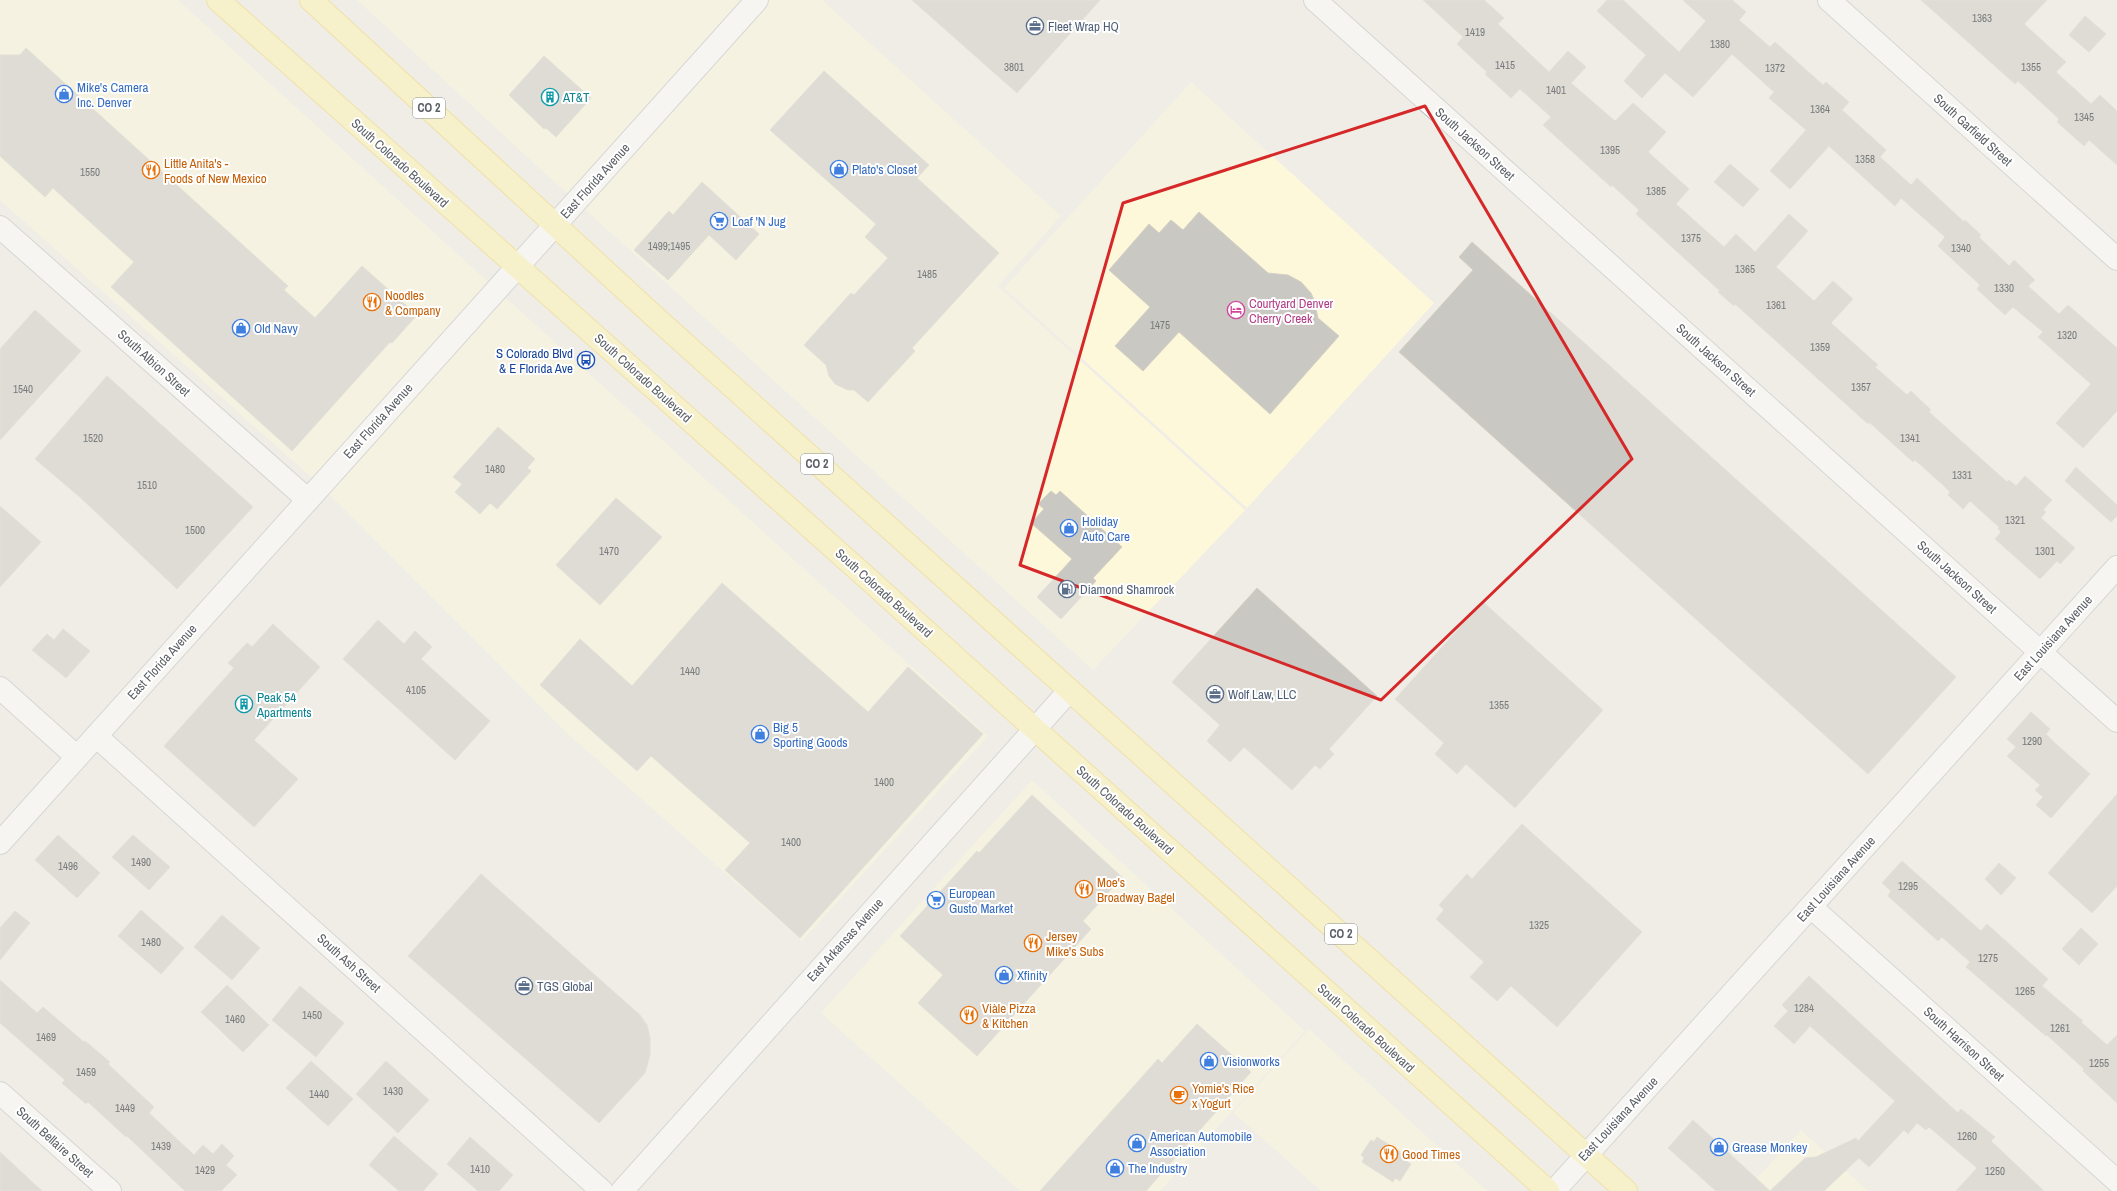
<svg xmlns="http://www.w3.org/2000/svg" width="2117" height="1191" font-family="'Archivo Narrow',sans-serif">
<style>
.commercial{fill:#fef8db}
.building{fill:#cac8c2;stroke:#d4d0c3}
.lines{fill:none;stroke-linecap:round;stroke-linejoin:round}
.street-casing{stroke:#b7babf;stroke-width:24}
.secondary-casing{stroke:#b8bbc1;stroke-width:24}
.primary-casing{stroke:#f2d25b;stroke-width:24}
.street{stroke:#fff;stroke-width:22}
.secondary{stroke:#fff;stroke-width:22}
.primary{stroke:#fff7aa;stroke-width:22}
.marked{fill:none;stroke:#d62828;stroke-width:3;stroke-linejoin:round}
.labels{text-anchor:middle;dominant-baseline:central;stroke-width:4;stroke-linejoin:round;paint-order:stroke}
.number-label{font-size:11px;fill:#787a7c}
.shield{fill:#fff;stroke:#8d9093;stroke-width:1}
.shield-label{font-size:12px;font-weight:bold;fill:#5c6065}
.service-label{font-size:13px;fill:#4e5e75;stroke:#fff;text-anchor:start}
.shop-label{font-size:13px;fill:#366cbe;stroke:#fff;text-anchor:start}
.culture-label{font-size:13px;fill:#0d838f;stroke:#fff;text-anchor:start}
.street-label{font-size:13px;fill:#5c6065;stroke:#fff}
.food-label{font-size:13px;fill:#c56008;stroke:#fff;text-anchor:start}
.hotel-label{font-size:13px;fill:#b23c85;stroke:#fff;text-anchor:start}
.transit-label{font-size:13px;fill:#164399;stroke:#fff;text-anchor:end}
</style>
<rect width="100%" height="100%" fill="#efede5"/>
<g class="commercial">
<polygon points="0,0 178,0 988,736 802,941 568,734 320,485 0,200"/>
<polygon points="357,0 822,0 1061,216 998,286 1245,510 1093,670 537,166"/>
<polygon points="1191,82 1434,303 1247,508 1004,288"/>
<polygon points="1032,780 1305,1031 1160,1191 1020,1191 821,1013"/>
<polygon points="1309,1029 1487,1191 1321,1191 1233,1112"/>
<polygon points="1801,1130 1868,1191 1745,1191"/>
</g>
<g class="building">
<polygon points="912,0 1100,0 1017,93"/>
<polygon points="1423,0 1484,0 1504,18 1498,24 1549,72 1568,51 1586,67 1571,83 1615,121 1633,103 1666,132 1648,152 1689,189 1676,204 1724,247 1736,234 1755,252 1789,214 1808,231 1776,267 1814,301 1833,281 1853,299 1831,323 1878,365 1875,367 1907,395 1911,391 1931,410 1929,412 2007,482 2009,480 2016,486 2025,476 2052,500 2043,510 2046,512 2041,518 2075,548 2060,564 2057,561 2040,579 1995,539 2001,532 1998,529 1999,527 1970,501 1963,509 1948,495 1950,492 1943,485 1915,460 1913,462 1869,422 1868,424 1735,304 1734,306 1718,292 1720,291 1636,214 1639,210 1612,185 1611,187 1543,125 1551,117 1520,89 1511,98 1485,74 1487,72 1457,44 1463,37"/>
<polygon points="1607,0 1623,0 1679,52 1706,21 1683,0 1732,0 1746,12 1739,20 1770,47 1775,42 1823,85 1826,82 1849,102 1842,110 1886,150 1880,157 1911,185 1917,178 1964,222 1965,220 1981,235 1979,237 2009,266 2014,260 2035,280 2028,286 2059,314 2068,305 2117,348 2117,411 2083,448 2056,423 2091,384 2038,337 2043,332 2013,307 2005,315 1977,289 1980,285 1938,246 1945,237 1901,198 1895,206 1829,146 1790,189 1770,171 1806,130 1769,98 1774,92 1732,54 1693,97 1665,73 1642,98 1624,81 1646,55 1597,11"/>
<polygon points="1921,0 2047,0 2024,24 2066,62 2056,72 2091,104 2100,95 2117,111 2117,165 2089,140 2084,146 2057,122 2059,119 2018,81 2015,84"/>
<polygon points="2085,16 2106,34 2089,52 2069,35"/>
<polygon points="26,48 288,286 284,290 315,318 362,266 417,315 392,343 390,342 292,451 111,287 134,262 53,188 45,197 0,156 0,55 20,55"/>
<polygon points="544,56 591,98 556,137 546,128 544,129 509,95"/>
<polygon points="824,71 929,165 917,178 999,253 912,348 915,351 868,402 854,390 848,390 835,384 829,376 826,365 804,345 851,293 854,295 888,258 865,237 876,224 770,130"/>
<polygon points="1730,164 1759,189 1743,207 1714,182"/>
<polygon points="702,182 759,234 736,260 709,235 668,280 634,250 669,211 673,215"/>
<polygon points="1199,212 1268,273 1288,275 1301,282 1311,293 1314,300 1318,318 1339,336 1270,414 1179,332 1143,371 1115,346 1150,307 1109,270 1149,224 1159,233 1171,220 1183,230"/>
<polygon points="1472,242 1956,677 1868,774 1399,352 1473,270 1459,257"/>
<polygon points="35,310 81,351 0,440 0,349"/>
<polygon points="107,376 253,507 177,589 81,498 35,459"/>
<polygon points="498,427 535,459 527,468 531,471 497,509 490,503 480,514 455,492 462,484 453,477"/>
<polygon points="2076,467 2117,505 2117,516 2111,522 2065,481"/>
<polygon points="1051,491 1056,495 1060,491 1122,547 1093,578 1096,581 1061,619 1037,597 1072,559 1031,523 1044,509 1038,504"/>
<polygon points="616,498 662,537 600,605 556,565"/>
<polygon points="0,506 41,542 0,587"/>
<polygon points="722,583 868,712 908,667 983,734 800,938 725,870 750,843 651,756 637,771 540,685 580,639 632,686"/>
<polygon points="1257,588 1377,696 1329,749 1334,754 1320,769 1315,765 1292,790 1244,747 1230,762 1207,741 1220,725 1172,682"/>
<polygon points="1483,602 1603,710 1515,808 1466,764 1457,774 1435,754 1444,743 1395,699"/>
<polygon points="378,620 404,644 415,631 432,647 421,659 490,721 455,760 343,659"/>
<polygon points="273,624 320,667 254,740 298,779 254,827 164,746 234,668 228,663 247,643 252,647"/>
<polygon points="63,629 90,651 66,678 32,650 47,634 54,640"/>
<polygon points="2031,712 2050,729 2046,734 2056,744 2090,774 2051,818 2036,805 2043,797 2035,790 2040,785 2007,756 2016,747 2007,739"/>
<polygon points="2117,794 2117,886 2092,913 2048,873"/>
<polygon points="1032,795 1122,877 1083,921 1091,929 977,1056 918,1003 943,975 900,936 977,851 979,853"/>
<polygon points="1522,824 1642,932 1557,1027 1511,986 1497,1001 1470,977 1484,962 1436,919 1444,910 1439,905 1467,874 1472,879"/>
<polygon points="58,835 100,873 77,898 35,860"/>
<polygon points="133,835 170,867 149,890 112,857"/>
<polygon points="1902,861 1981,931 1987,924 2048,979 2042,986 2083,1021 2081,1022 2107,1045 2117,1035 2117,1103 2083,1071 2084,1069 2047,1035 2046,1036 1966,967 1970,962 1942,937 1938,941 1888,896 1891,891 1882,883"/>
<polygon points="1999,863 2016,878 2001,895 1985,879"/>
<polygon points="481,874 640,1015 647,1025 650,1038 650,1055 645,1073 599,1123 408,956"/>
<polygon points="141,910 184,948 161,974 118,936"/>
<polygon points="15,911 30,923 0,960 0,928"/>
<polygon points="222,915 260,948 232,980 194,947"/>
<polygon points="2081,928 2098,944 2079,965 2062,949"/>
<polygon points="1809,976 1958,1113 1961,1109 1995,1137 1991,1141 2044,1191 1956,1191 1977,1168 1929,1127 1926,1130 1917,1123 1908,1134 1904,1130 1869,1167 1859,1158 1824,1191 1716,1191 1668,1148 1693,1120 1770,1191 1805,1158 1816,1157 1856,1138 1858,1141 1895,1101 1810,1026 1794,1044 1774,1026 1788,1011 1782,1005"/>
<polygon points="0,980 37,1013 43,1007 84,1042 85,1041 110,1062 108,1064 154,1107 149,1113 194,1155 203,1145 213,1154 222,1144 234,1156 226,1165 237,1175 221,1191 185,1191 127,1136 126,1137 88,1102 86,1104 62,1083 65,1080 0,1023"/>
<polygon points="227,985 269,1025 243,1052 201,1012"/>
<polygon points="300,986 344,1023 316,1057 272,1020"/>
<polygon points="1197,1024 1251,1072 1146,1191 1040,1191 1158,1059 1162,1063"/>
<polygon points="311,1061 353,1099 328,1126 286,1088"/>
<polygon points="386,1061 429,1100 398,1133 356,1094"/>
<polygon points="394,1136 438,1174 423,1191 399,1191 369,1165"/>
<polygon points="470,1137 513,1175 499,1191 478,1191 447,1164"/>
<polygon points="1377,1137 1408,1157 1406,1161 1411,1164 1400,1181 1395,1178 1393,1182 1362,1162 1364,1158 1361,1155 1371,1140 1374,1142"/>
<polygon points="0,1152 42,1191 0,1191"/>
</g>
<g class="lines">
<defs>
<g id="street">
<polyline points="1315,0 2117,721"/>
<polyline points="1829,0 2117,259"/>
<polyline points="0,227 308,500"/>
<polyline points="0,688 77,757"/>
<polyline points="96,736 602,1191"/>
<polyline points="1811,907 2117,1181"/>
<polyline points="0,1093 110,1191"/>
<polyline points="622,1191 1069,691"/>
</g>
<g id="secondary">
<polyline points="0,843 757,0"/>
<polyline points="1554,1191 2117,567"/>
</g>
<g id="primary">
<polyline points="218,0 856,568 1548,1191"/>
<polyline points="311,0 655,317 1626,1191"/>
</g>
</defs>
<use href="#street" class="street-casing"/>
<use href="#secondary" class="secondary-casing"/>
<use href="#primary" class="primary-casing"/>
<use href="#street" class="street"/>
<use href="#secondary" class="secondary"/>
<use href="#primary" class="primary"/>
</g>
<path d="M0 0H2117V1191H0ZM1425,106L1632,459L1381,700L1020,565L1123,203Z" fill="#efede5" fill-opacity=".55" fill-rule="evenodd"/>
<path class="marked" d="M1425,106L1632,459L1381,700L1020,565L1123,203Z"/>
<defs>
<symbol id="office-ring" viewBox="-11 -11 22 22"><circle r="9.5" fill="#fff" stroke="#5c6f8a" stroke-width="1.5"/><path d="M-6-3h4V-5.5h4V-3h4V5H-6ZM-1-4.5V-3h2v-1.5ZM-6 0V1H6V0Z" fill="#5c6f8a"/></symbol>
<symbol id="shop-ring" viewBox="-11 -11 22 22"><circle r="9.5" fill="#fff" stroke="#3f7fe0" stroke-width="1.5"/><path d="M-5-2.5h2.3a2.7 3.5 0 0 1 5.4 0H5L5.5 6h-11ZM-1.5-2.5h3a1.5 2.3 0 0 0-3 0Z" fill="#3f7fe0"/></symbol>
<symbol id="building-ring" viewBox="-11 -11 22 22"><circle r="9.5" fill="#fff" stroke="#0f9aa8" stroke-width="1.5"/><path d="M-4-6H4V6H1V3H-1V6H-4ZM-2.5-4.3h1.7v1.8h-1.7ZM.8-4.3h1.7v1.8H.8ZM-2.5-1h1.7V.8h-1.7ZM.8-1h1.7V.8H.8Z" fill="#0f9aa8"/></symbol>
<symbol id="restaurant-ring" viewBox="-11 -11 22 22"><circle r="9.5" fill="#fff" stroke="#e8710a" stroke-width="1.5"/><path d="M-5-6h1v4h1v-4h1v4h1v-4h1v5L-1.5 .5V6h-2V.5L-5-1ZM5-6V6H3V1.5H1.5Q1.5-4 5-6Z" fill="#e8710a"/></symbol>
<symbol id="supermarket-ring" viewBox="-11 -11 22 22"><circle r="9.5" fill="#fff" stroke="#3f7fe0" stroke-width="1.5"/><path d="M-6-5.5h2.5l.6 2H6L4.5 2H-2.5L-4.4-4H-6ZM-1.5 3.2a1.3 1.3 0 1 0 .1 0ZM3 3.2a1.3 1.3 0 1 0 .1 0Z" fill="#3f7fe0"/></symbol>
<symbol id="hotel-ring" viewBox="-11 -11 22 22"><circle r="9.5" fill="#fff" stroke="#d1479c" stroke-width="1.5"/><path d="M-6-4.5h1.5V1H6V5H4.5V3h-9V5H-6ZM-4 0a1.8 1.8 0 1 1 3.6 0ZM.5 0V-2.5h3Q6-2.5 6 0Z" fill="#d1479c"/></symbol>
<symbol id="bus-ring" viewBox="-11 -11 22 22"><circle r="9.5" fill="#fff" stroke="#1a4fb4" stroke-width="1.5"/><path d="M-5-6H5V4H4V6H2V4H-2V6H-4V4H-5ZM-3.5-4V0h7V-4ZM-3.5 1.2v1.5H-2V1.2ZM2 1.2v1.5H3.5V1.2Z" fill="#1a4fb4"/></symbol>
<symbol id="fuel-ring" viewBox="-11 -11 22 22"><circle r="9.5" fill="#fff" stroke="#5c6f8a" stroke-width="1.5"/><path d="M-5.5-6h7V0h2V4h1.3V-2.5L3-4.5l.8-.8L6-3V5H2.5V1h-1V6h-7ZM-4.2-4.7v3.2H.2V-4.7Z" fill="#5c6f8a"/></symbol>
<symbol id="cafe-ring" viewBox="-11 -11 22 22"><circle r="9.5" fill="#fff" stroke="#e8710a" stroke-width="1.5"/><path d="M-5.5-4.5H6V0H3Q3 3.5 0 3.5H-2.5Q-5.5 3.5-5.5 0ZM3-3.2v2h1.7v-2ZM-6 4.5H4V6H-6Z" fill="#e8710a"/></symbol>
</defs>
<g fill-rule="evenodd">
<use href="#office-ring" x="1025" y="16" width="20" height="20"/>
<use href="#shop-ring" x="54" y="84" width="20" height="20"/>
<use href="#building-ring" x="540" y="87" width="20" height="20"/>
<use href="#shop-ring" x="829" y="159" width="20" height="20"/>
<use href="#restaurant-ring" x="141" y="160" width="20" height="20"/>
<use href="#supermarket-ring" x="709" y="211" width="20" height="20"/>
<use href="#restaurant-ring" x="362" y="292" width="20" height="20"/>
<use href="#hotel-ring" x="1226" y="300" width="20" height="20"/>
<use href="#shop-ring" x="231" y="318" width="20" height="20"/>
<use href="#bus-ring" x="576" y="350" width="20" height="20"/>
<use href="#shop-ring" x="1059" y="518" width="20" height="20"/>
<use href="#fuel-ring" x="1057" y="579" width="20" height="20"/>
<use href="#office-ring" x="1205" y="684" width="20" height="20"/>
<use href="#building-ring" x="234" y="694" width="20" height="20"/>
<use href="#shop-ring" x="750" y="724" width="20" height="20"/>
<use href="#restaurant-ring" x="1074" y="879" width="20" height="20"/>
<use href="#supermarket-ring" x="926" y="890" width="20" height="20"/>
<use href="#restaurant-ring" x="1023" y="933" width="20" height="20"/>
<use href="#shop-ring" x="994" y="965" width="20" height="20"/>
<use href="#office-ring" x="514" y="976" width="20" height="20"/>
<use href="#restaurant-ring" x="959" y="1005" width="20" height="20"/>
<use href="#shop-ring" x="1199" y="1051" width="20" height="20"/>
<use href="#cafe-ring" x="1169" y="1085" width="20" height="20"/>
<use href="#shop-ring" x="1127" y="1133" width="20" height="20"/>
<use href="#shop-ring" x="1709" y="1137" width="20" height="20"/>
<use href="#restaurant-ring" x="1379" y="1144" width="20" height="20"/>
<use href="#shop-ring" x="1105" y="1158" width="20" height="20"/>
</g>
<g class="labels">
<g class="number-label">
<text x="1982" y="18">1363</text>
<text x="1475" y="32">1419</text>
<text x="1720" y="44">1380</text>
<text x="1505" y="65">1415</text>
<text x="1014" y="67">3801</text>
<text x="2031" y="67">1355</text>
<text x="1775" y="68">1372</text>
<text x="1556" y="90">1401</text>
<text x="1820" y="109">1364</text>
<text x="2084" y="117">1345</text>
<text x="1610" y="150">1395</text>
<text x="1865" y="159">1358</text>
<text x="90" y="172">1550</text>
<text x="1656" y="191">1385</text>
<text x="1691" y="238">1375</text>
<text x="669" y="246">1499;1495</text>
<text x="1961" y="248">1340</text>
<text x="1745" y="269">1365</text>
<text x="927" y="274">1485</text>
<text x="2004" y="288">1330</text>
<text x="1776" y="305">1361</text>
<text x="1160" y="325">1475</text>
<text x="2067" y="335">1320</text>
<text x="1820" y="347">1359</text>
<text x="1861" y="387">1357</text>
<text x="23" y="389">1540</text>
<text x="93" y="438">1520</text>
<text x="1910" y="438">1341</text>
<text x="495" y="469">1480</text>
<text x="1962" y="475">1331</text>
<text x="147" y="485">1510</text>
<text x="2015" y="520">1321</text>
<text x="195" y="530">1500</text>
<text x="609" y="551">1470</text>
<text x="2045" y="551">1301</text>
<text x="690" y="671">1440</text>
<text x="416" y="690">4105</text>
<text x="1499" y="705">1355</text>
<text x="2032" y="741">1290</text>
<text x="884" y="782">1400</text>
<text x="791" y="842">1400</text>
<text x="141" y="862">1490</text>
<text x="68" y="866">1496</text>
<text x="1908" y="886">1295</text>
<text x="1539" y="925">1325</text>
<text x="151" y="942">1480</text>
<text x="1988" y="958">1275</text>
<text x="2025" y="991">1265</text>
<text x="1804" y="1008">1284</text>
<text x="312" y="1015">1450</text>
<text x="235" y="1019">1460</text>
<text x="2060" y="1028">1261</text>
<text x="46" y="1037">1469</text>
<text x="2099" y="1063">1255</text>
<text x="86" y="1072">1459</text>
<text x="393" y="1091">1430</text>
<text x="319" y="1094">1440</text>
<text x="125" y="1108">1449</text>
<text x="1967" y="1136">1260</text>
<text x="161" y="1146">1439</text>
<text x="480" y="1169">1410</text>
<text x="205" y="1170">1429</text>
<text x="1995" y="1171">1250</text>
</g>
<g class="shield">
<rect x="413" y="98" width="32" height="20" rx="3"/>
<rect x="801" y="454" width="32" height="20" rx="3"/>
<rect x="1325" y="924" width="32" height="20" rx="3"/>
</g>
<g class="shield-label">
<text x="429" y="108">CO 2</text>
<text x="817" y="464">CO 2</text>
<text x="1341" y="934">CO 2</text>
</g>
<g class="service-label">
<text x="1048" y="26">Fleet Wrap HQ</text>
<text x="1080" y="589">Diamond Shamrock</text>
<text x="1228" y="694">Wolf Law, LLC</text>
<text x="537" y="986">TGS Global</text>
</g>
<g class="shop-label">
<text x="77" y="87">Mike's Camera<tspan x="77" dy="15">Inc. Denver</tspan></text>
<text x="852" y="169">Plato's Closet</text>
<text x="732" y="221">Loaf 'N Jug</text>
<text x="254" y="328">Old Navy</text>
<text x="1082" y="521">Holiday<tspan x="1082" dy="15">Auto Care</tspan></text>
<text x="773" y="727">Big 5<tspan x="773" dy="15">Sporting Goods</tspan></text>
<text x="949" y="893">European<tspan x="949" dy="15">Gusto Market</tspan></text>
<text x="1017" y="975">Xfinity</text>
<text x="1222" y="1061">Visionworks</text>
<text x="1150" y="1136">American Automobile<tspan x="1150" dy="15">Association</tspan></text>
<text x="1732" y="1147">Grease Monkey</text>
<text x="1128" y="1168">The Industry</text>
</g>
<g class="culture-label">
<text x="563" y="97">AT&amp;T</text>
<text x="257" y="697">Peak 54<tspan x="257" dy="15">Apartments</tspan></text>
</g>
<g class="street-label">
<text transform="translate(1973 130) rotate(42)">South Garfield Street</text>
<text transform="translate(1475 144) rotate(42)">South Jackson Street</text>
<text transform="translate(400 163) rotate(42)">South Colorado Boulevard</text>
<text transform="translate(595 181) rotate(-48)">East Florida Avenue</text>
<text transform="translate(1716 360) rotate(42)">South Jackson Street</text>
<text transform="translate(154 363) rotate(42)">South Albion Street</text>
<text transform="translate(643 378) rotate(42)">South Colorado Boulevard</text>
<text transform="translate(378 421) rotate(-48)">East Florida Avenue</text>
<text transform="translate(1957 577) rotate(42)">South Jackson Street</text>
<text transform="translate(884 593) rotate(42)">South Colorado Boulevard</text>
<text transform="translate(2053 638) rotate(-48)">East Louisiana Avenue</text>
<text transform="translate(162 662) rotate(-48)">East Florida Avenue</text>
<text transform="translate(1125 810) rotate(42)">South Colorado Boulevard</text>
<text transform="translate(1836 879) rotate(-48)">East Louisiana Avenue</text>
<text transform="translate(845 940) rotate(-48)">East Arkansas Avenue</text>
<text transform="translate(349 963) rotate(42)">South Ash Street</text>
<text transform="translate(1366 1028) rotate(42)">South Colorado Boulevard</text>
<text transform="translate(1964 1044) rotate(42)">South Harrison Street</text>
<text transform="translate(1618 1119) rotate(-47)">East Louisiana Avenue</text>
<text transform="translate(55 1142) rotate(42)">South Bellaire Street</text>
</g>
<g class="food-label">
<text x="164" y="163">Little Anita's -<tspan x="164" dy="15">Foods of New Mexico</tspan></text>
<text x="385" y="295">Noodles<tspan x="385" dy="15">&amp; Company</tspan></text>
<text x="1097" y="882">Moe's<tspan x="1097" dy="15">Broadway Bagel</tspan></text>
<text x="1046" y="936">Jersey<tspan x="1046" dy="15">Mike's Subs</tspan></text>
<text x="982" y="1008">Viàle Pizza<tspan x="982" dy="15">&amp; Kitchen</tspan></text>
<text x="1192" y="1088">Yomie's Rice<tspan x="1192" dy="15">x Yogurt</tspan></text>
<text x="1402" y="1154">Good Times</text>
</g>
<g class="hotel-label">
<text x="1249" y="303">Courtyard Denver<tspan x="1249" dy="15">Cherry Creek</tspan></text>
</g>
<g class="transit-label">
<text x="573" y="353">S Colorado Blvd<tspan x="573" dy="15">&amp; E Florida Ave</tspan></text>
</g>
</g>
</svg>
